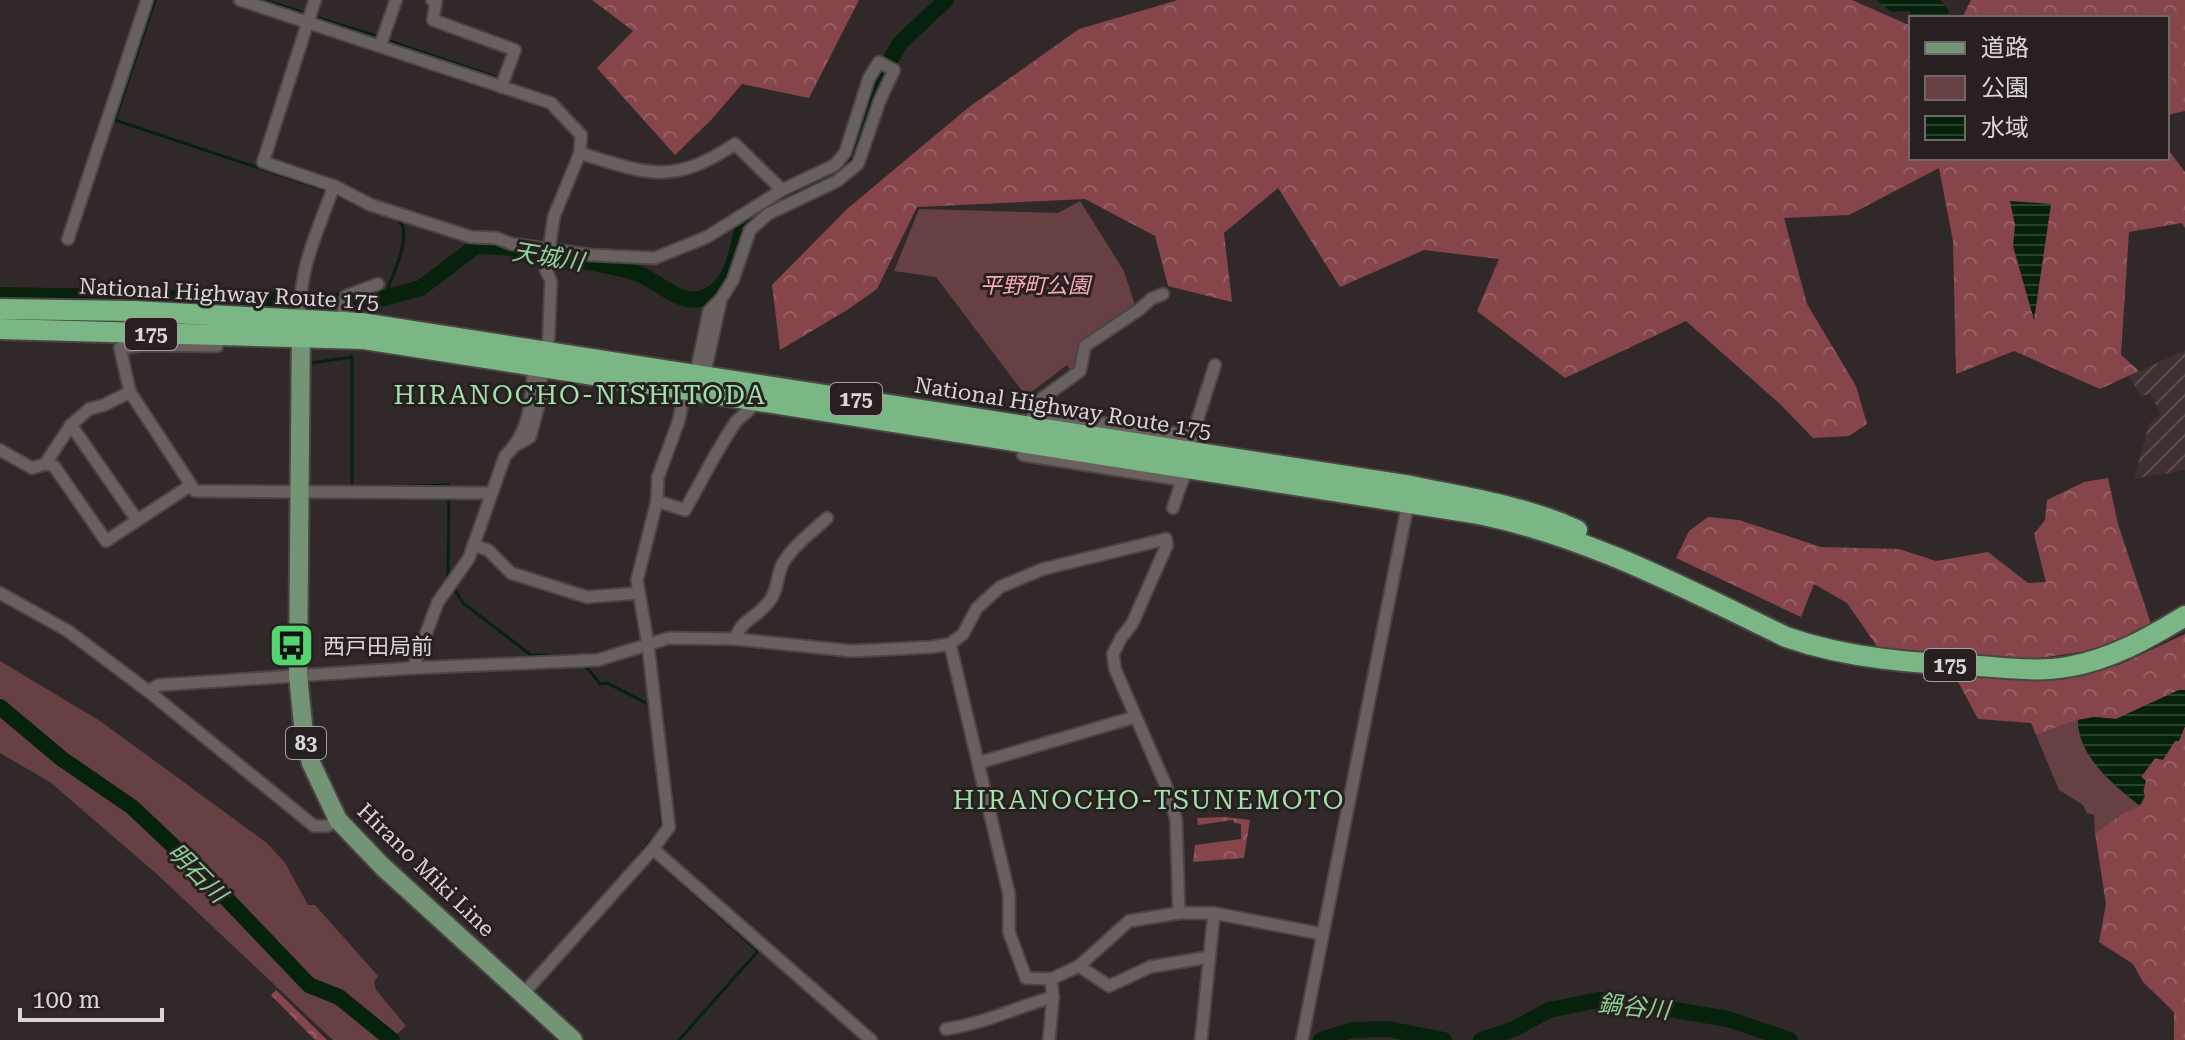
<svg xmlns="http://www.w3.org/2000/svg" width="2185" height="1040" font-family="'Roboto Serif','Noto Sans JP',serif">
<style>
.industrial{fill:url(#industrial-furrows)}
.green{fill:#674043}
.forest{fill:url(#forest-crowns)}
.water{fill:url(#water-rules)}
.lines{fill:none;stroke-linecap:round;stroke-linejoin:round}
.stream{stroke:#06220c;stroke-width:3}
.river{stroke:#06220c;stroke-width:16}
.street-casing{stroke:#4b4545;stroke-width:15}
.primary-casing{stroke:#4b4545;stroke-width:22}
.highway-casing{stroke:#4b4545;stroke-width:24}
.street{stroke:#696060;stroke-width:11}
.primary{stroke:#749476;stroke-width:18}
.highway{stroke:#7bb784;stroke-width:20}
.labels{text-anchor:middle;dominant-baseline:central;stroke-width:6;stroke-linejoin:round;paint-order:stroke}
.shield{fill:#271f20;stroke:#a59f9f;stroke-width:2}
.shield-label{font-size:20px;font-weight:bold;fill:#dbd6d6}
.park-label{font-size:22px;font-style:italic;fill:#fbabb0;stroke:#271f20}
.street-label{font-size:22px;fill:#dbd6d6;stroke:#271f20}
.poi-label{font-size:22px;fill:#dbd6d6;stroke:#271f20;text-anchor:start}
.water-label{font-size:24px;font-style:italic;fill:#88d594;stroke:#271f20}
.quarter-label{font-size:26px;letter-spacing:2px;fill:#a1e1aa;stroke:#271f20}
</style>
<defs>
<pattern id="industrial-furrows" width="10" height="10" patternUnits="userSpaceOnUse" patternTransform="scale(2)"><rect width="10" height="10" fill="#3f3031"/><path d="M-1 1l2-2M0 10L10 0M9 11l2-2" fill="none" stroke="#5a4d4e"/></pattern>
<pattern id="forest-crowns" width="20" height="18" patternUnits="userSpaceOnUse" patternTransform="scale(2)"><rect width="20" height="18" fill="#86454b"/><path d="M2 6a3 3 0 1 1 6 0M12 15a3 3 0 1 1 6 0" fill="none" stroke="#965f64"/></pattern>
<pattern id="water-rules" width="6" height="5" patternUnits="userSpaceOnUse" patternTransform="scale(2)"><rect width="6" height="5" fill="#06220c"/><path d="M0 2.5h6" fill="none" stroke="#2a412f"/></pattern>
</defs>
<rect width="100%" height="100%" fill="#312929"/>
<polygon class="industrial" points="2185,350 2185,470 2134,479 2149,424 2161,414 2150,394 2141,396 2129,376"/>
<g class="green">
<polygon points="1080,201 1124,271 1135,305 1132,311 1091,335 1076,367 1071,372 1067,365 1026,396 936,277 894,271 919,209 1058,213"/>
<polygon points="0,661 100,721 267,843 285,863 308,905 315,905 378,976 374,982 376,990 406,1026 390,1040 333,1040 159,876 50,782 0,753"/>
<path d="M2078,720C2078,757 2114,785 2140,806L2125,812L2095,833L2094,815L2087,813L2083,805L2059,790L2036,735Z"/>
</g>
<g class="forest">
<polygon points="592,0 859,0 809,98 742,84 711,120 675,155 597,68 633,31"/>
<polygon points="1178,0 1852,0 1911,26 1911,158 2167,158 2167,148 2185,172 2185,228 2182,223 2129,232 2121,355 2139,371 2100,389 2014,351 1956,374 1953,241 1939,168 1849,215 1784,218 1807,304 1856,386 1867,424 1849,436 1813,438 1781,405 1686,321 1565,378 1477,311 1499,259 1424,250 1340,287 1278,188 1224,233 1232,302 1168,286 1155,236 1085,199 917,207 877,289 847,310 780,350 772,285 847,209 969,107 1079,29"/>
<polygon points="1971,0 2185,0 2185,111 2167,115 2167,18 1962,18"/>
<polygon points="2108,478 2118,524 2153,630 2099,649 2027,660 1878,648 1847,603 1814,584 1801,617 1676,558 1689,531 1708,517 1739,520 1821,547 1899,549 1936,561 1988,552 2028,583 2046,582 2034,534 2045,520 2047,500 2084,482"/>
<polygon points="2185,634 2185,690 2179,690 2116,719 2094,717 2078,720 2036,735 2031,723 1978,719 1955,676 2044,677 2119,665"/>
<polygon points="2185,726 2185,1040 2174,1040 2174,1012 2143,982 2133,964 2099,942 2106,904 2095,833 2125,812 2140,806 2146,781 2141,777 2155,758 2163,759 2175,741 2179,740"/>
<polygon points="1224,817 1250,820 1244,858 1193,862 1195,845 1241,839 1241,824 1234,823 1233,820 1198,825 1197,818"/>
<polygon points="276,990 327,1040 315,1040 271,995"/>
</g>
<g class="water">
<polygon points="1877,0 1940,0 1949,11 1946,18 1913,18 1909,11 1891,12"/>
<polygon points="2010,201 2051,204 2034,320 2013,246 2015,225"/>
<path d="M2179,690H2185V726L2179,741H2175L2163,760L2155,758L2141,777L2146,781L2143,789L2145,796L2140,806C2114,785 2078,757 2078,720L2094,717L2116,719Z"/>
</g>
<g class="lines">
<g class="stream">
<polyline points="155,0 115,120 328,191"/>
<polyline points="264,0 308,14"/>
<polyline points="315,17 380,37"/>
<polyline points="387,40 501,79"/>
<polyline points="508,82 546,95"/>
<polyline points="335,194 357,204"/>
<path d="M384,298C390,282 410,240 402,225C399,219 393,218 387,216"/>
<polyline points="311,363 352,357 352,488 354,488"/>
<polyline points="386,487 449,485 448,579"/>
<polyline points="452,585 463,603 531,655 577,656"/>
<polyline points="584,664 600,684 607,683 650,705"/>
<polyline points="656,760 662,827 644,849 758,951 679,1040"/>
</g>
<g class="river">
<path d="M0,295L348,301L384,298L421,288L476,246C513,246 551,254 587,262C605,265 624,268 641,275C663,284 682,309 708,296C732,285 738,249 743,226L789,194L840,170L852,159L871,101L884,70L901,42L946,0"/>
<polyline points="0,707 62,759 132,807 204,875 309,985 339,997 392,1040"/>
<polyline points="1321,1040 1352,1030 1388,1029 1444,1040"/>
<polyline points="1481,1040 1514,1029 1549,1010 1599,1000 1639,1004 1728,1019 1790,1040"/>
</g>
<defs>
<g id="street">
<polyline points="240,0 551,103 581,135 580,153 554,216 546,270 551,281 548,351"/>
<polyline points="432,0 436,1 433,20 515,50 501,87"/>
<polyline points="380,46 396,0"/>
<path d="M580,153C647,174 672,186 735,144L782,190"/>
<polyline points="334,186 371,205 471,237 496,238 512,244 591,255 655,258 707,237 782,190 835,165 845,153 869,78 879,62 894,70 880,100 858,164 837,181 768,214 750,230 733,280 721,299 704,376"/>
<polyline points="68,239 147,0"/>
<path d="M301,318C297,272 318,230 334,186L263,162L315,0"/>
<polyline points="342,322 346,296 378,284"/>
<polyline points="219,336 217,346 144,345 120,348 130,392 195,491 491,493"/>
<polyline points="698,364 709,311 720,300"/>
<polyline points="1034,414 1037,402 1080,371 1085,346 1140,309 1151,299 1163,294"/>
<polyline points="1032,418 1034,414 1193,436"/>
<polyline points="71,425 137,520"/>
<polyline points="1026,441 1023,455 1183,480"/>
<polyline points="1190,443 1215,365"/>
<polyline points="518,444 530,437 540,400 541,378"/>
<polyline points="0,450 32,468 45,464 54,466 106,541 191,485"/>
<polyline points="45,464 71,425 89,409 104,405 130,392"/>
<path d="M657,501L685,510C702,480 716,451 735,423C742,414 751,412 755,400"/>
<polyline points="1173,508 1184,475"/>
<polyline points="473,545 488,550 511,573 587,597 639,593"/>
<polyline points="0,593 68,631 148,691 314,826 327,826 338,820"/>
<path d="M735,639C743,618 755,619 768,603C779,591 776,575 783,563C794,545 812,532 827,518"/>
<polyline points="950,644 1009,894 1009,932 1026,978 1051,979 1079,966 1129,921 1179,913 1214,913 1322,934"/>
<path d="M413,668L438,602L469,558L505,456C530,433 533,397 533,365"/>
<polyline points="148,691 159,685 413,668 598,660 669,638 735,639 852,651 932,647 950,644 963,634 977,608 1000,587 1043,569 1166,539 1167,545 1132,624 1121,638 1113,654 1115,669 1166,786 1176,819 1179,913"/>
<polyline points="978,763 1135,717"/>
<polyline points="653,849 871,1040"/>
<polyline points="1079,966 1109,986 1150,967 1209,957"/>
<polyline points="523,994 653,849 669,827 648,645 637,580 657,501 658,477 679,420 685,389"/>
<path d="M946,1029C983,1024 1017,1007 1053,997"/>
<polyline points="1049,1040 1053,997 1051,979"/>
<polyline points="1201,1040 1214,913"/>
<polyline points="1302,1040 1409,498"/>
</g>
<polyline id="primary" points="301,325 298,675 304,734 311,763 338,820 382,866 573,1040"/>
<g id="highway">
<path d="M0,309L134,311L361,323L1411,486C1468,498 1524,506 1577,530"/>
<path d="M0,329L364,339L1473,513C1583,534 1685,588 1786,637C1849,659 1914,663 1980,666C2008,668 2039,672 2067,667C2110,660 2149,638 2185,616"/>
</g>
</defs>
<use href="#street" class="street-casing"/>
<use href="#primary" class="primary-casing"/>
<use href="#highway" class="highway-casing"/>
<use href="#street" class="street"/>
<use href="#primary" class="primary"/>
<use href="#highway" class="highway"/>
</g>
<defs>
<symbol id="bus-square" viewBox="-11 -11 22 22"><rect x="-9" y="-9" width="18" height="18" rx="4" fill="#53d672" stroke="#271f20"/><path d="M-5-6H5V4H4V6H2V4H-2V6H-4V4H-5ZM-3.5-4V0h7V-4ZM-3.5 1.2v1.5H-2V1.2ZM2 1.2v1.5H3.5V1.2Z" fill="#111"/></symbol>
</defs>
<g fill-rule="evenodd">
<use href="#bus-square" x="266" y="620" width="51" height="51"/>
</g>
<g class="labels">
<g class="shield">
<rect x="125" y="318" width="52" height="32" rx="6"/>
<rect x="830" y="383" width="52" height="32" rx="6"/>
<rect x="1924" y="649" width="52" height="32" rx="6"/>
<rect x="286" y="727" width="40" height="32" rx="6"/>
</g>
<g class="shield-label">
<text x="151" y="334">175</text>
<text x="856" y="399">175</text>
<text x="1950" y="665">175</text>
<text x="306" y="743">83</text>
</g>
<g class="park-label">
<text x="1035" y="285">平野町公園</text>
</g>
<g class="street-label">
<text transform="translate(229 294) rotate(3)">National Highway Route 175</text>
<text transform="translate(1063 408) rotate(9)">National Highway Route 175</text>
<text transform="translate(426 870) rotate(44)">Hirano Miki Line</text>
</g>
<g class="poi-label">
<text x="323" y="646">西戸田局前</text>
</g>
<g class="water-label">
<text transform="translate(548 257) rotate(9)">天城川</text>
<text transform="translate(197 873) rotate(45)">明石川</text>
<text transform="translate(1634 1007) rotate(6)">鍋谷川</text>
</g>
<g class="quarter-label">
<text x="580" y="395">HIRANOCHO-NISHITODA</text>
<text x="1149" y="800">HIRANOCHO-TSUNEMOTO</text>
</g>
</g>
<rect x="1909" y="16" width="260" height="144" fill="#271f20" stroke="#6f6869" stroke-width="2"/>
<rect x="1925" y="42" width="40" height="12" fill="#749476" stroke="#6f6869" stroke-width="2"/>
<text x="1981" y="56" font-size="24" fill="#dbd6d6">道路</text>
<rect x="1925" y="76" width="40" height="24" fill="#674043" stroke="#6f6869" stroke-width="2"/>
<text x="1981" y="96" font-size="24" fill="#dbd6d6">公園</text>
<rect x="1925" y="116" width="40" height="24" fill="url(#water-rules)" stroke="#6f6869" stroke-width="2"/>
<text x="1981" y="136" font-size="24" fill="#dbd6d6">水域</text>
<path d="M20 1008v12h142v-12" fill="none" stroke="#dbd6d6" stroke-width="4"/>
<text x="32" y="1008" font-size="24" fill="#dbd6d6" stroke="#271f20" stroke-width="6" paint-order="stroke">100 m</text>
</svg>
